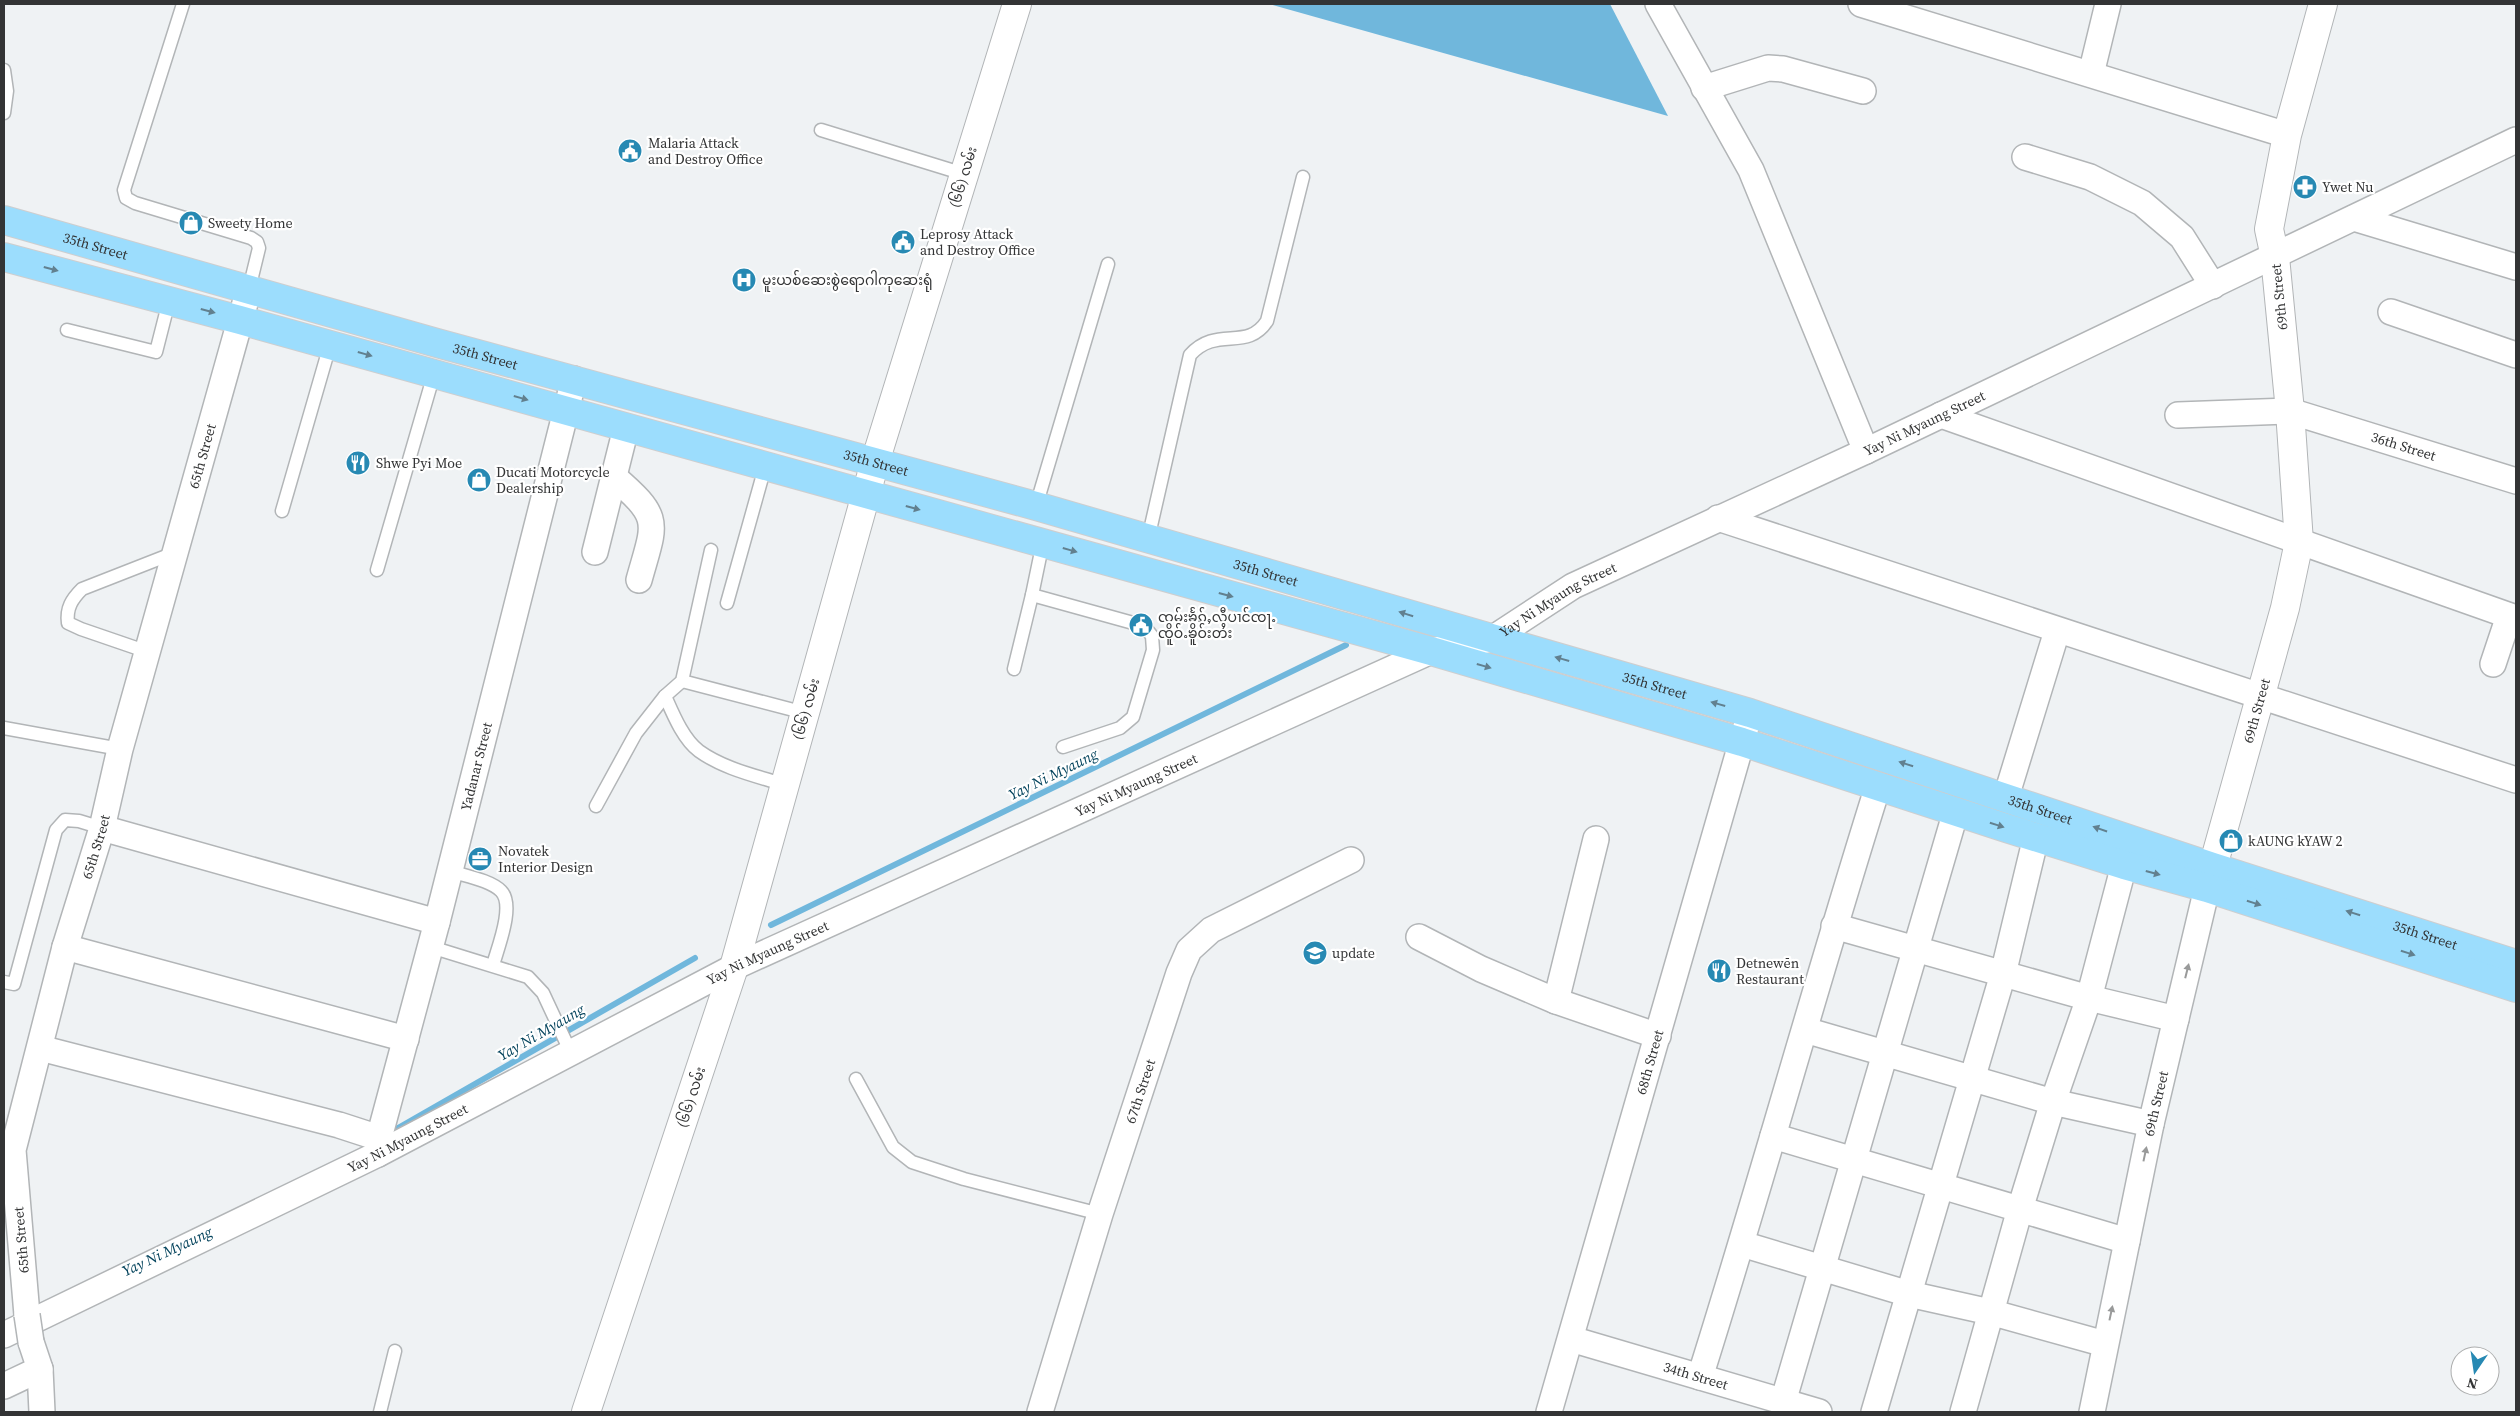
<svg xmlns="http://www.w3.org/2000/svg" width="2520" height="1416" font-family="'Source Serif 4','Noto Sans Myanmar',serif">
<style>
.water{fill:#70b7dc}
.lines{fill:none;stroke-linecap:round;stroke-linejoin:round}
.stream{stroke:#70b7dc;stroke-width:6}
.lane-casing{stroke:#b2b5b7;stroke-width:15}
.street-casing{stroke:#b2b5b7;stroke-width:28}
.secondary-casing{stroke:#b2b5b7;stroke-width:30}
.primary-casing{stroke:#cececf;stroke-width:30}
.lane{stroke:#fff;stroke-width:12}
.street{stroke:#fff;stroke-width:25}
.secondary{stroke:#fff;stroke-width:28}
.primary{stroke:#9cddfd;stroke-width:28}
.street-bridge-casing{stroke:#b2b5b7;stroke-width:28;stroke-linecap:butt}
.street-bridge{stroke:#fff;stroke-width:25}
.oneway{fill:#62808f}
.oneway2{fill:#999a9a}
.labels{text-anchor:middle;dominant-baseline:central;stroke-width:4.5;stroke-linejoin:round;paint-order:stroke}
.poi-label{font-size:14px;fill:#333435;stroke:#fff;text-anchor:start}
.street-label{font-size:14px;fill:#333435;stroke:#fff}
.water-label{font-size:15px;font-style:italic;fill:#05445d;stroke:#fff}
</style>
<rect width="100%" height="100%" fill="#eff2f4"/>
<polygon class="water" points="1269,4 1610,4 1668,116"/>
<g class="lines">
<g class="stream">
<polyline points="771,925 1346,645"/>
<polyline points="398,1128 695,958"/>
</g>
<defs>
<g id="lane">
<polyline points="183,4 124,190 126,198 135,203 251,238 257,242 259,248 249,289"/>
<polyline points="4,70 7,91 4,113"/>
<polyline points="821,130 964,174"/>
<polyline points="67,330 156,352 169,301"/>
<polyline points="1036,506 1108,264"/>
<polyline points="282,511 330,345"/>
<path d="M1148,539L1190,355C1217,325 1247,352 1267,321L1303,177"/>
<polyline points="1043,542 1032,595 1144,626 1152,636 1153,650 1133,717 1120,728 1063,747"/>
<polyline points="377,570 434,374"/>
<polyline points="727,603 765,467"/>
<path d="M148,652L81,629L68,623C66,608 72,599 82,589L174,553"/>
<polyline points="1014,669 1032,595"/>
<polyline points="682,681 805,713"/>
<path d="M665,696C673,714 683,739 699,751C724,769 757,776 785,785"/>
<polyline points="4,728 120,749"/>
<polyline points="596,806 636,733 665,696 682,681 711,550"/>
<path d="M450,871C465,876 490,880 501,891C515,905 498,947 493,965"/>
<polyline points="431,947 528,977 543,993 571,1053"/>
<polyline points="4,982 14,984 56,830 65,820 79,821 102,828"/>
<polyline points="856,1079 893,1147 912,1162 964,1179 1100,1214"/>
<polyline points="380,1412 395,1351"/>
</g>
<g id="street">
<polyline points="1658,4 1751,170 1866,451"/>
<polyline points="1861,4 2287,135"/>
<polyline points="2091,74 2108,4"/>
<polyline points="1704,88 1768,68 1783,69 1863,91"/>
<polyline points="2025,157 2090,177 2142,203 2182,237 2213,286"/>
<polyline points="2354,218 2516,267"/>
<polyline points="2391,312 2516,355"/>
<polyline points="1941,415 2516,618"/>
<path id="s1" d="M2178,415L2290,411L2516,481"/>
<path d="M614,477C663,519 655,522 639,580"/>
<polyline points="1718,518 2516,780"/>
<polyline points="595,552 626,428"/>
<polyline points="2493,664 2509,616"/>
<polyline points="2006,797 2057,631"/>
<polyline points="102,828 437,922"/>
<polyline points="1834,926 2089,998 2176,1019"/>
<polyline points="1419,937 1481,969 1556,1001 1658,1036"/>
<polyline points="65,947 406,1039"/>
<polyline points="1556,1001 1596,839"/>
<polyline points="1805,1030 2053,1102 2151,1124"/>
<polyline points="40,1048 339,1125 379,1138"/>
<polyline points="1773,1136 2127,1241"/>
<path id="s2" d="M378,1154L379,1138L437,922L574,379"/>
<polyline points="1742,1244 1909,1294 1990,1312 2105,1344"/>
<path id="s3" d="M27,1315L13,1150L65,947L102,828L120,749L249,289"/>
<path id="s4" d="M4,1335L378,1154L734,967L1431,651L1492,639L1573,586L1866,451L2516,140"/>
<path id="s5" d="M1571,1339L1819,1412"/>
<polyline points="31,1342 40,1369 42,1412"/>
<path d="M1700,1377C1762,1181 1816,982 1878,786"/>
<polyline points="4,1386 40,1369"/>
<polyline points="1783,1402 1956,811"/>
<path id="s6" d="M1040,1412L1100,1214L1179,973L1189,950L1211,930L1351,860"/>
<path id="s7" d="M1549,1412L1750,713"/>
<polyline points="1874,1412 2003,974 2036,837"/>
<polyline points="1963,1412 2020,1209 2053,1102 2089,998 2124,865"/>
<path id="s8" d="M2092,1412L2151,1124L2207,888"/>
</g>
<g id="secondary">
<path id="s9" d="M2207,888L2285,608L2299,542L2290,411L2275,257L2269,229L2287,135L2323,4"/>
<polyline points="586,1412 734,967 875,462 1017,4"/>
</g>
<g id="primary">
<path id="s10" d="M4,220L437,343L1036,506L1750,713L2213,867L2516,964"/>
<polyline points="4,257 240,320 1431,651 1742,742 2006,828 2124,865 2207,888 2516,988"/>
</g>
</defs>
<use href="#lane" class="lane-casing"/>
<use href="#street" class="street-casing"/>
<use href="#secondary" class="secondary-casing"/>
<use href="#primary" class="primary-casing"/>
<use href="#lane" class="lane"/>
<use href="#street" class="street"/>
<use href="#secondary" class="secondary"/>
<use href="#primary" class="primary"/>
<defs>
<polyline id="street-bridge" points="27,1315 31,1342"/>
</defs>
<use href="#street-bridge" class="street-bridge-casing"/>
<use href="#street-bridge" class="street-bridge"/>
</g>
<defs><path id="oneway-solid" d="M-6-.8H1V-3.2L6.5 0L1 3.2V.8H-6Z" transform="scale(1.25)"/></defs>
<g class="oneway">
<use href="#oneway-solid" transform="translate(51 269) rotate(15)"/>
<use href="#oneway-solid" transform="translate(208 311) rotate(15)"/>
<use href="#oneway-solid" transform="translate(365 354) rotate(16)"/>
<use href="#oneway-solid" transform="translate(521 398) rotate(16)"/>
<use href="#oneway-solid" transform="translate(913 508) rotate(15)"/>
<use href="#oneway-solid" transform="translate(1070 550) rotate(16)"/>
<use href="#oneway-solid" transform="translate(1226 595) rotate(15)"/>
<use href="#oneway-solid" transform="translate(1406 614) rotate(-163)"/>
<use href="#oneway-solid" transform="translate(1562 659) rotate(-164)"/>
<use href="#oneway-solid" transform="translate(1484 666) rotate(16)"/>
<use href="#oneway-solid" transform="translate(1718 704) rotate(-164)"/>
<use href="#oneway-solid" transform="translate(1906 764) rotate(-162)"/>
<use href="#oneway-solid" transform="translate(1997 825) rotate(18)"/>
<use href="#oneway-solid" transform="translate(2100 829) rotate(-161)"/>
<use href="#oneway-solid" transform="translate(2153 873) rotate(15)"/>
<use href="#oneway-solid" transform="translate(2254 903) rotate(18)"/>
<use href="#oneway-solid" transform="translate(2353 913) rotate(-162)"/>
<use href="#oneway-solid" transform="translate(2408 953) rotate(18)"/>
</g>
<g class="oneway2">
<use href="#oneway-solid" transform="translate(2187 971) rotate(-76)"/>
<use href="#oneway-solid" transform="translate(2145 1154) rotate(-78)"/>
<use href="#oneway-solid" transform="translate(2111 1313) rotate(-78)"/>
</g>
<defs>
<symbol id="civic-disc" viewBox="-11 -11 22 22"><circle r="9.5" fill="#2789b3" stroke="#fff"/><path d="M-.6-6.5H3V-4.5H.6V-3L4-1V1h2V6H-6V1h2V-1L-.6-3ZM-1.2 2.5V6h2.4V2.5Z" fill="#fff"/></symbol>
<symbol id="pharmacy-disc" viewBox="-11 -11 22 22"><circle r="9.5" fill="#2789b3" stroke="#fff"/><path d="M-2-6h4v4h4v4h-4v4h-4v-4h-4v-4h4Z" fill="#fff"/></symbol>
<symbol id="shop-disc" viewBox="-11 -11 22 22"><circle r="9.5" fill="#2789b3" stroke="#fff"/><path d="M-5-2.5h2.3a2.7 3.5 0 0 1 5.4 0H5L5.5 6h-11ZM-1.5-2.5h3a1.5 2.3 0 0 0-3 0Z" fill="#fff"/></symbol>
<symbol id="hospital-disc" viewBox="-11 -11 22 22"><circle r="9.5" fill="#2789b3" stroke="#fff"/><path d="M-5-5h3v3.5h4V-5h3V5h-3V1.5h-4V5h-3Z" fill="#fff"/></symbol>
<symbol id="restaurant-disc" viewBox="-11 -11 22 22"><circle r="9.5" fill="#2789b3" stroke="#fff"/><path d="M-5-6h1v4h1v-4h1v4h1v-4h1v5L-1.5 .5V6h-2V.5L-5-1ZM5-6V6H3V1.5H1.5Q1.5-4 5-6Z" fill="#fff"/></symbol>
<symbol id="office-disc" viewBox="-11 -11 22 22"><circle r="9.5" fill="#2789b3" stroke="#fff"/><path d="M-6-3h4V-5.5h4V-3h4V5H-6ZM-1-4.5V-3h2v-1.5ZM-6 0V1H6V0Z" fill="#fff"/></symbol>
<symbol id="university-disc" viewBox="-11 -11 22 22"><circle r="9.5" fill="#2789b3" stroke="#fff"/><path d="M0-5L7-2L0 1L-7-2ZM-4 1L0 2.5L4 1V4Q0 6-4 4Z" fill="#fff"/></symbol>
</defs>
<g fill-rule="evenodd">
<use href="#civic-disc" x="616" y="137" width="28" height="28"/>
<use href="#pharmacy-disc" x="2291" y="173" width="28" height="28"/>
<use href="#shop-disc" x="177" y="209" width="28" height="28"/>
<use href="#civic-disc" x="889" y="228" width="28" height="28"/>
<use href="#hospital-disc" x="730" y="266" width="28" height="28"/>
<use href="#restaurant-disc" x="344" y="449" width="28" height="28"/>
<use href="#shop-disc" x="465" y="466" width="28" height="28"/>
<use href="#civic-disc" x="1127" y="611" width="28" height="28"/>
<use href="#shop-disc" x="2217" y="827" width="28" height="28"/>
<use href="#office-disc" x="466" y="845" width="28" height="28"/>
<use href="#university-disc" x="1301" y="939" width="28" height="28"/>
<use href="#restaurant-disc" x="1705" y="957" width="28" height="28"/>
</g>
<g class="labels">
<g class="poi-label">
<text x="648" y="143">Malaria Attack<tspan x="648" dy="16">and Destroy Office</tspan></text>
<text x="2322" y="187">Ywet Nu</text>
<text x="208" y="223">Sweety Home</text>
<text x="920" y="234">Leprosy Attack<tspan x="920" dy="16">and Destroy Office</tspan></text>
<text x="762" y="280">မူးယစ်ဆေးစွဲရောဂါကုဆေးရုံ</text>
<text x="376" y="463">Shwe Pyi Moe</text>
<text x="496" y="472">Ducati Motorcycle<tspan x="496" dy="16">Dealership</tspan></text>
<text x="1158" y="617">ၸုမ်းၶႅၵ်ႇလီပၢင်ၸႃႉ<tspan x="1158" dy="16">ၸိူဝ်ႉၶိူဝ်းတႆး</tspan></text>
<text x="2248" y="841">kAUNG kYAW 2</text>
<text x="498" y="851">Novatek<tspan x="498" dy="16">Interior Design</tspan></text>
<text x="1332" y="953">update</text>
<text x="1736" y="963">Detnewēn<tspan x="1736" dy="16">Restaurant</tspan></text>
</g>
<g class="street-label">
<text transform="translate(963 177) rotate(-73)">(၆၆) လမ်း</text>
<text stroke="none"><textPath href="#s10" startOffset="95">35th Street</textPath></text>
<text transform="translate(2279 297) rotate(-96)">69th Street</text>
<text stroke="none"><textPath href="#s10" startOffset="500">35th Street</textPath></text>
<text stroke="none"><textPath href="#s4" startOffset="2129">Yay Ni Myaung Street</textPath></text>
<text stroke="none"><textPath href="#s1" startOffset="231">36th Street</textPath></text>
<text stroke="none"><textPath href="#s3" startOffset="885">65th Street</textPath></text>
<text stroke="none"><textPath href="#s10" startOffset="905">35th Street</textPath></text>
<text stroke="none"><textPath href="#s10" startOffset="1310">35th Street</textPath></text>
<text stroke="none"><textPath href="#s4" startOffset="1722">Yay Ni Myaung Street</textPath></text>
<text stroke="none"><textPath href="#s10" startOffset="1715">35th Street</textPath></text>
<text transform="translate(806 709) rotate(-74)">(၆၆) လမ်း</text>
<text stroke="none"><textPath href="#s9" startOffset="184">69th Street</textPath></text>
<text stroke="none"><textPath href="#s2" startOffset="400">Yadanar Street</textPath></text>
<text stroke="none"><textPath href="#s4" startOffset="1259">Yay Ni Myaung Street</textPath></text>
<text stroke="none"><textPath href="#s10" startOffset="2120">35th Street</textPath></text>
<text stroke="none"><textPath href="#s3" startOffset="480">65th Street</textPath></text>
<text stroke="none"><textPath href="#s10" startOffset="2525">35th Street</textPath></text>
<text stroke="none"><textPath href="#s4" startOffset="854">Yay Ni Myaung Street</textPath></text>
<text stroke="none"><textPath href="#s7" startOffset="364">68th Street</textPath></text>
<text stroke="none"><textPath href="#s6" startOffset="336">67th Street</textPath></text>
<text transform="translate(691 1097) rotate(-72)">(၆၆) လမ်း</text>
<text stroke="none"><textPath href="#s8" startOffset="315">69th Street</textPath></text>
<text stroke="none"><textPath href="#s4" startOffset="449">Yay Ni Myaung Street</textPath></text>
<text transform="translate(21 1240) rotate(-95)">65th Street</text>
<text stroke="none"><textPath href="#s5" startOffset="130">34th Street</textPath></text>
</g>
<g class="water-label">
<text transform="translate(1053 774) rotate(-26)">Yay Ni Myaung</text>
<text transform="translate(541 1032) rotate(-30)">Yay Ni Myaung</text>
<text transform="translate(167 1251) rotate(-25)">Yay Ni Myaung</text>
</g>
</g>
<rect width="2520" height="1416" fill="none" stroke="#333435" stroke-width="10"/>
<g transform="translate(2475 1371) rotate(193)"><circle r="24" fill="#ffffff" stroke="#adaeae"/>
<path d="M0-4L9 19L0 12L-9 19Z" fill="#2789b3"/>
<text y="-8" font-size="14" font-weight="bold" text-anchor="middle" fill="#333435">N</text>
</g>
</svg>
